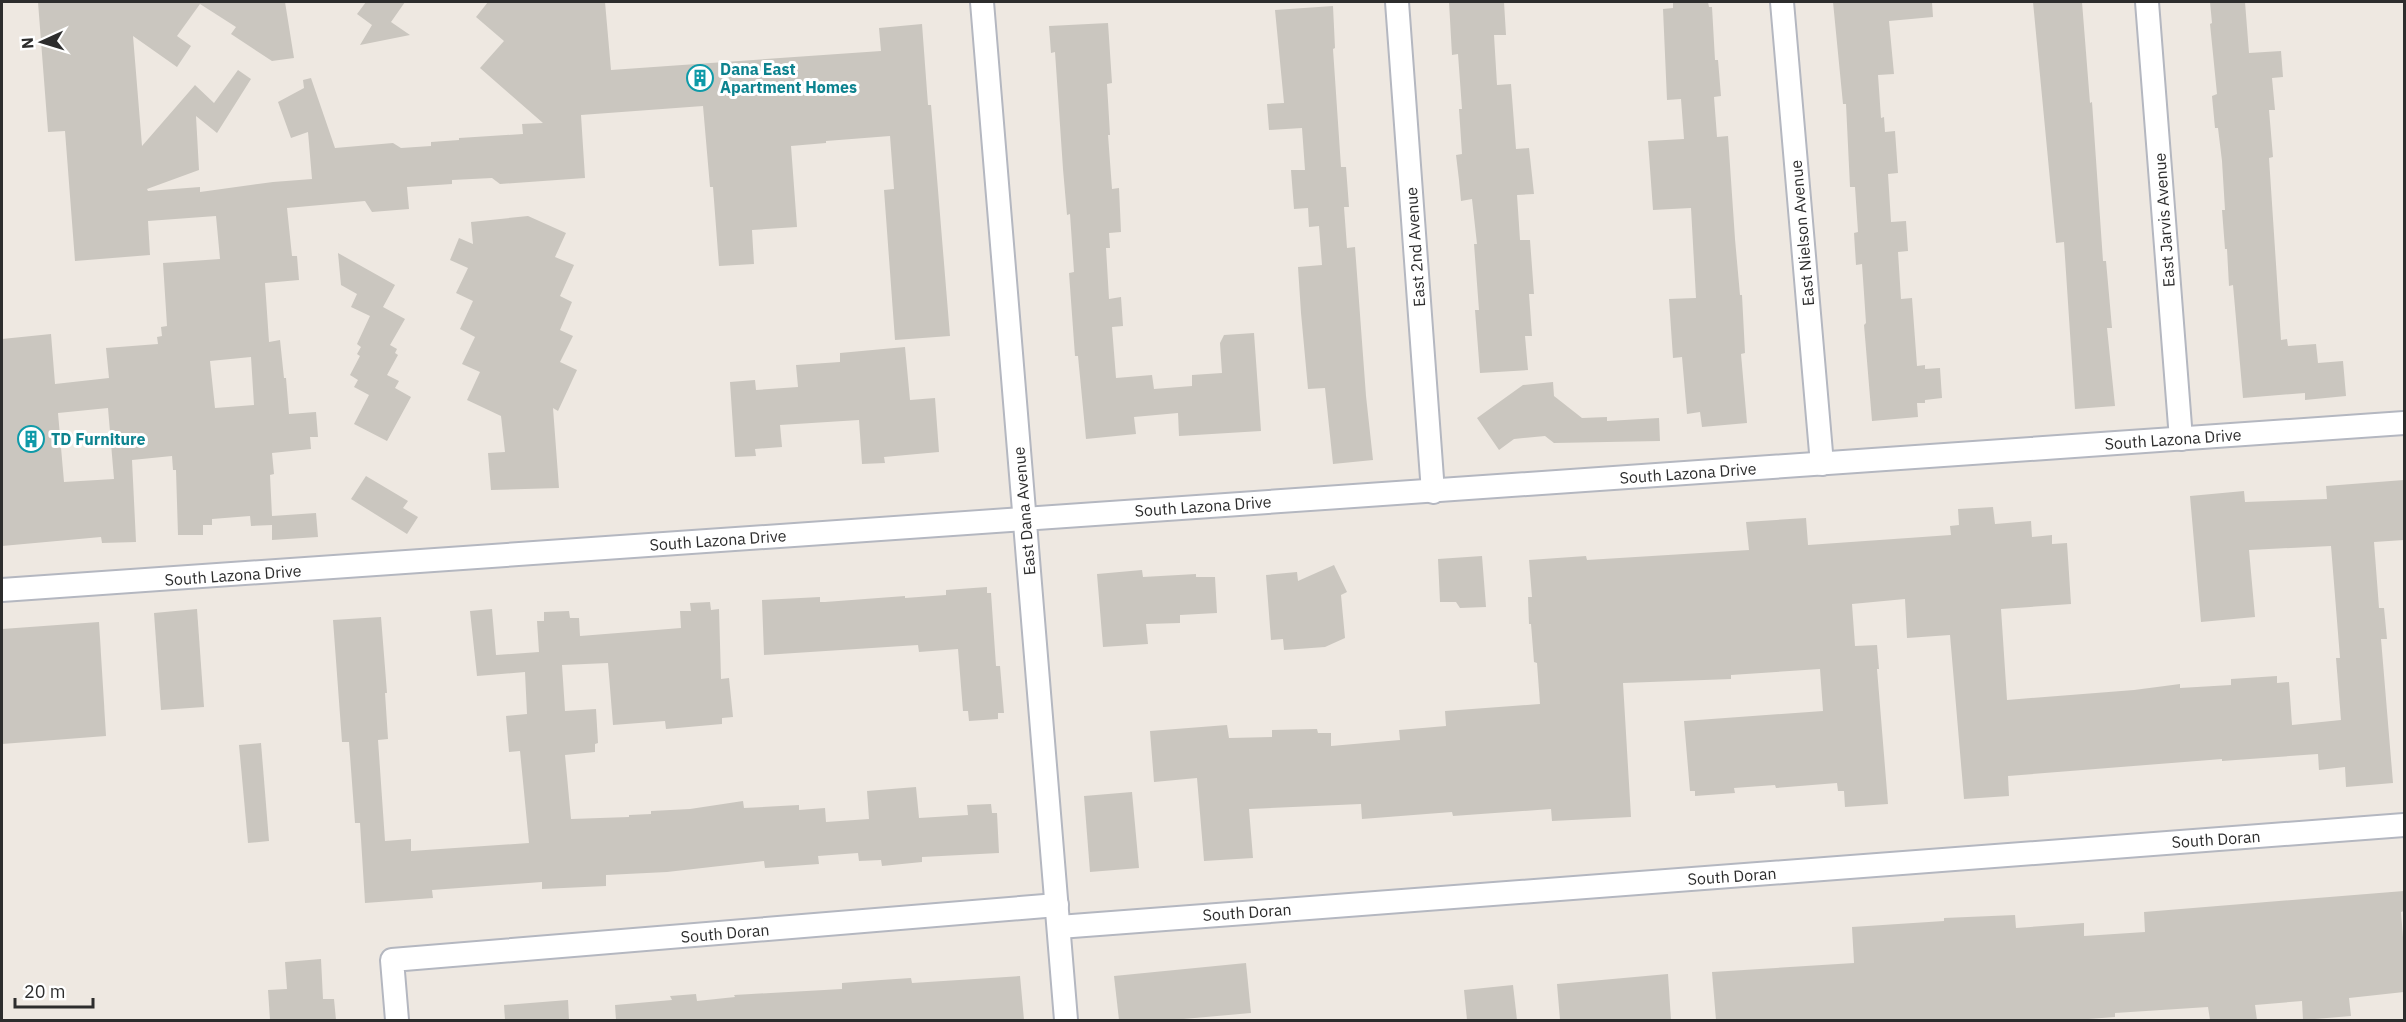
<svg xmlns="http://www.w3.org/2000/svg" width="2406" height="1022" font-family="'IBM Plex Sans',sans-serif">
<style>
.building{fill:#cac6bf;fill-rule:evenodd}
.lines{fill:none;stroke-linecap:round;stroke-linejoin:round}
.minor-casing{stroke:#b4b7c0;stroke-width:26}
.minor{stroke:#fff;stroke-width:22}
.labels{text-anchor:middle;dominant-baseline:central;stroke-width:6;stroke-linejoin:round;paint-order:stroke}
.culture-label{font-size:16px;font-weight:bold;fill:#0d838f;stroke:#fff;text-anchor:start}
.street-label{font-size:16px;fill:#2d2d2d;stroke:#fff}
</style>
<rect width="100%" height="100%" fill="#eee8e1"/>
<g class="building">
<path d="M38,2H285L294,58L272,61L231,34L236,27L200,4L177,36L191,46L177,67L133,36L142,146L195,85L214,103L238,70L251,79L217,133L196,116L199,170L147,189L148,191L200,187V192L273,182L312,179L308,132L291,138L278,102L304,88L303,80L311,78L335,148L393,143L401,148L431,146V142L459,140V138L523,134L522,124L543,123L480,68L504,41L476,17L488,2H605L611,70L881,51L879,28L922,24L928,105H931L950,336L895,340L884,190L894,189L890,136L826,141V143L791,146L797,227L752,230L754,264L719,266L713,187H710L703,106L581,115L585,178L500,184L492,178L452,180V184L407,187L409,209L372,212L365,201L287,208L292,256H297L299,280L265,283L269,342L280,340L284,378H286L289,414L316,412L318,437H310L311,449L272,453L274,474L270,475L272,516L316,513L318,537L272,540V525L251,526L250,516L212,519V525H203V535H178L176,470H173L172,456L132,460L136,542L102,543L101,537L2,546V339L51,334L55,384L109,378L106,348L158,344L157,337L162,336L161,327L167,326L163,263L220,259L216,216L148,221L150,255L75,261L65,131L48,132ZM251,357L254,405L215,408L210,361ZM108,408L114,479L64,482L58,413Z"/>
<polygon points="366,2 405,2 391,22 410,35 360,45 372,25 357,14"/>
<polygon points="1449,2 1504,2 1506,35 1494,35 1497,85 1511,84 1516,149 1529,148 1534,194 1517,195 1520,240 1530,240 1534,294 1529,294 1532,336 1525,336 1528,370 1480,373 1475,310 1479,310 1474,244 1477,244 1472,199 1461,201 1459,180 1456,155 1462,154 1459,109 1462,109 1458,54 1452,55"/>
<polygon points="1673,2 1708,2 1709,7 1712,7 1715,60 1718,60 1721,96 1714,97 1717,137 1728,136 1735,239 1740,295 1742,295 1745,353 1741,354 1747,423 1702,427 1700,412 1687,414 1682,357 1673,358 1669,299 1696,298 1691,208 1653,210 1648,141 1684,139 1681,99 1667,100 1663,9 1673,8"/>
<polygon points="1833,2 1932,2 1933,17 1889,21 1894,74 1878,75 1881,118 1884,117 1885,132 1895,131 1898,173 1888,174 1891,222 1906,221 1908,251 1898,252 1901,299 1912,298 1917,366 1925,365 1925,369 1940,368 1942,398 1925,400 1925,403 1917,403 1918,417 1872,421 1864,325 1866,323 1862,264 1856,265 1854,233 1858,232 1855,187 1850,187 1846,104 1843,104"/>
<polygon points="2033,2 2082,2 2090,103 2092,102 2103,261 2106,261 2112,328 2107,328 2115,406 2075,409 2064,242 2056,243"/>
<polygon points="2210,2 2245,2 2249,53 2281,51 2283,77 2272,78 2275,110 2269,110 2273,157 2269,158 2281,340 2287,339 2288,346 2316,344 2318,363 2343,361 2346,396 2305,400 2305,393 2243,398 2233,285 2229,286 2227,249 2225,249 2222,210 2225,210 2222,161 2218,128 2215,128 2212,96 2217,94 2210,24 2212,23"/>
<polygon points="1333,6 1335,48 1333,49 1341,167 1346,167 1349,207 1344,207 1347,248 1355,247 1366,396 1373,460 1333,464 1325,388 1308,389 1301,313 1298,267 1322,265 1319,226 1309,227 1308,208 1294,209 1291,170 1305,170 1302,128 1269,130 1267,104 1284,103 1275,10"/>
<polygon points="1108,23 1112,83 1107,84 1110,135 1108,135 1112,189 1119,188 1121,232 1109,233 1110,248 1106,248 1109,299 1121,297 1123,326 1112,327 1116,378 1152,375 1154,389 1192,386 1192,375 1222,373 1220,343 1224,335 1254,333 1261,431 1179,436 1178,413 1134,417 1136,434 1086,439 1078,356 1075,356 1069,273 1074,272 1070,214 1067,215 1063,169 1055,52 1051,53 1049,26"/>
<polygon points="528,216 566,233 555,257 574,265 560,296 572,302 560,330 573,336 560,362 577,370 558,411 553,408 559,488 491,490 488,453 505,452 501,416 467,400 480,372 462,364 475,337 460,329 473,301 456,293 468,268 450,260 459,238 473,244 471,222"/>
<polygon points="338,253 395,285 383,307 405,319 390,345 397,349 395,353 398,355 387,375 399,381 395,388 411,397 387,441 354,424 369,395 354,387 358,380 350,375 360,356 357,354 361,347 357,344 370,316 351,307 357,294 341,285"/>
<polygon points="905,347 910,400 935,398 939,452 884,457 885,463 862,464 859,420 780,425 782,447 755,449 756,456 735,457 730,382 755,380 756,390 798,387 796,365 840,362 840,353"/>
<polygon points="1553,382 1554,396 1582,418 1607,417 1607,421 1659,418 1660,441 1554,443 1545,436 1514,439 1499,450 1477,418 1523,385"/>
<polygon points="366,476 408,501 403,508 418,517 407,534 351,499"/>
<polygon points="2404,480 2404,540 2374,542 2379,608 2384,608 2387,639 2381,639 2393,783 2346,787 2345,767 2319,770 2318,754 2222,761 2222,759 2008,776 2009,796 1964,799 1950,635 1907,638 1905,599 1852,604 1855,646 1877,645 1879,669 1877,669 1888,804 1845,807 1844,791 1838,791 1837,783 1776,788 1775,785 1734,788 1735,793 1695,796 1695,791 1690,791 1684,721 1823,711 1820,669 1731,675 1731,679 1623,683 1631,817 1552,821 1551,809 1453,816 1452,812 1362,819 1361,804 1249,809 1253,858 1204,861 1197,778 1154,782 1150,731 1227,725 1229,738 1272,737 1272,730 1317,729 1318,733 1331,733 1331,746 1400,740 1399,730 1446,726 1445,711 1540,704 1537,663 1534,662 1531,624 1529,624 1528,597 1532,597 1529,560 1586,556 1587,560 1749,550 1746,522 1806,518 1808,545 1951,535 1950,526 1959,525 1958,509 1993,507 1995,524 2031,521 2032,537 2052,535 2052,544 2067,543 2071,604 2001,609 2007,700 2134,690 2180,684 2180,688 2231,685 2231,679 2277,676 2277,683 2289,682 2292,725 2341,720 2336,658 2340,658 2331,546 2249,550 2255,617 2201,622 2190,496 2244,491 2245,502 2327,499 2326,486"/>
<polygon points="1482,556 1486,607 1460,608 1456,602 1440,602 1438,559"/>
<polygon points="1334,565 1347,592 1341,595 1345,638 1325,647 1284,650 1283,639 1271,640 1266,575 1297,572 1298,581"/>
<polygon points="1142,570 1143,577 1196,574 1196,577 1215,577 1217,613 1180,615 1180,623 1146,624 1148,644 1103,647 1097,574"/>
<polygon points="987,587 987,593 991,593 996,666 1000,666 1004,713 998,713 998,719 969,721 968,711 963,711 958,649 919,652 918,645 764,655 762,600 820,597 820,602 825,602 905,596 905,598 946,595 946,590"/>
<polygon points="710,602 711,610 719,609 721,679 729,678 733,717 722,718 722,724 666,729 665,721 613,725 608,663 562,665 565,711 596,709 598,743 595,744 595,752 565,755 571,819 629,817 629,815 651,814 651,811 690,809 743,801 744,808 799,805 799,810 825,808 826,822 869,819 867,791 916,787 919,818 968,815 967,805 991,804 992,813 997,813 999,853 922,857 922,862 882,866 881,860 859,861 858,853 818,856 819,864 765,868 764,861 667,872 606,875 606,886 542,889 542,882 432,890 433,898 365,903 360,823 355,823 349,742 342,742 333,620 381,617 387,693 385,693 388,739 378,740 385,841 411,839 411,851 529,843 520,751 509,752 506,716 527,714 525,672 477,676 470,611 492,609 496,655 539,652 537,621 544,621 544,612 569,611 570,618 579,618 580,636 681,628 680,611 691,611 690,603"/>
<polygon points="197,609 204,707 161,710 154,613"/>
<polygon points="99,622 106,736 2,744 2,629"/>
<polygon points="261,743 269,841 248,843 239,745"/>
<polygon points="1132,792 1139,868 1090,872 1084,796"/>
<polygon points="2404,891 2404,911 2401,912 2404,950 2404,992 2349,998 2351,1016 2303,1020 2302,1001 2255,1005 2257,1020 2210,1020 2208,1007 2115,1013 2115,1017 2075,1020 1716,1020 1712,972 1854,963 1852,927 1944,921 1944,918 2015,915 2016,928 2084,923 2084,936 2145,932 2144,912"/>
<polygon points="321,959 323,999 334,999 336,1020 270,1020 268,990 287,989 285,962"/>
<polygon points="1246,963 1251,1013 1172,1020 1119,1020 1114,976"/>
<polygon points="1668,974 1671,1020 1560,1020 1557,984"/>
<polygon points="1020,976 1024,1020 616,1020 615,1005 672,1000 670,996 696,994 697,1001 735,997 734,995 842,989 842,983 881,980 911,978 912,983"/>
<polygon points="1513,985 1517,1020 1467,1020 1464,990"/>
<polygon points="568,1000 569,1020 505,1020 504,1005"/>
</g>
<g class="lines">
<defs>
<g id="minor">
<polyline points="982,2 1066,1020"/>
<polyline points="1397,2 1433,492"/>
<polyline points="1782,2 1822,464"/>
<polyline points="2147,2 2181,439"/>
<polyline points="2,590 2404,423"/>
<polyline points="1059,927 2404,825"/>
<polyline points="397,1020 392,960 1057,905"/>
</g>
</defs>
<use href="#minor" class="minor-casing"/>
<use href="#minor" class="minor"/>
</g>
<defs>
<symbol id="building-ring" viewBox="-11 -11 22 22"><circle r="9.5" fill="#fff" stroke="#0f9aa8" stroke-width="1.5"/><path d="M-4-6H4V6H1V3H-1V6H-4ZM-2.5-4.3h1.7v1.8h-1.7ZM.8-4.3h1.7v1.8H.8ZM-2.5-1h1.7V.8h-1.7ZM.8-1h1.7V.8H.8Z" fill="#0f9aa8"/></symbol>
</defs>
<g fill-rule="evenodd">
<use href="#building-ring" x="685" y="63" width="30" height="30"/>
<use href="#building-ring" x="16" y="424" width="30" height="30"/>
</g>
<g class="labels">
<g class="culture-label">
<text x="720" y="69">Dana East<tspan x="720" dy="18">Apartment Homes</tspan></text>
<text x="51" y="439">TD Furniture</text>
</g>
<g class="street-label">
<text transform="translate(2164 220) rotate(-94)">East Jarvis Avenue</text>
<text transform="translate(1802 233) rotate(-95)">East Nielson Avenue</text>
<text transform="translate(1415 247) rotate(-94)">East 2nd Avenue</text>
<text transform="translate(2173 439) rotate(-4)">South Lazona Drive</text>
<text transform="translate(1688 473) rotate(-4)">South Lazona Drive</text>
<text transform="translate(1203 506) rotate(-4)">South Lazona Drive</text>
<text transform="translate(1024 511) rotate(-95)">East Dana Avenue</text>
<text transform="translate(718 540) rotate(-4)">South Lazona Drive</text>
<text transform="translate(233 575) rotate(-4)">South Lazona Drive</text>
<text transform="translate(2216 839) rotate(-4)">South Doran</text>
<text transform="translate(1732 876) rotate(-4)">South Doran</text>
<text transform="translate(1247 912) rotate(-4)">South Doran</text>
<text transform="translate(725 933) rotate(-5)">South Doran</text>
</g>
</g>
<rect width="2406" height="1022" fill="none" stroke="#2d2d2d" stroke-width="6"/>
<g transform="translate(42 42) rotate(266)" stroke="#ffffff" stroke-width="4.5" paint-order="stroke">
<path d="M0-4.5L10 22L0 15L-10 22Z" fill="#2d2d2d"/>
<text y="-9" font-size="16" font-weight="bold" text-anchor="middle" fill="#2d2d2d">N</text>
</g>
<path d="M15 998v9h78v-9" fill="none" stroke="#2d2d2d" stroke-width="3"/>
<text x="24" y="998" font-size="18" fill="#2d2d2d" stroke="#ffffff" stroke-width="4.5" paint-order="stroke">20 m</text>
</svg>
